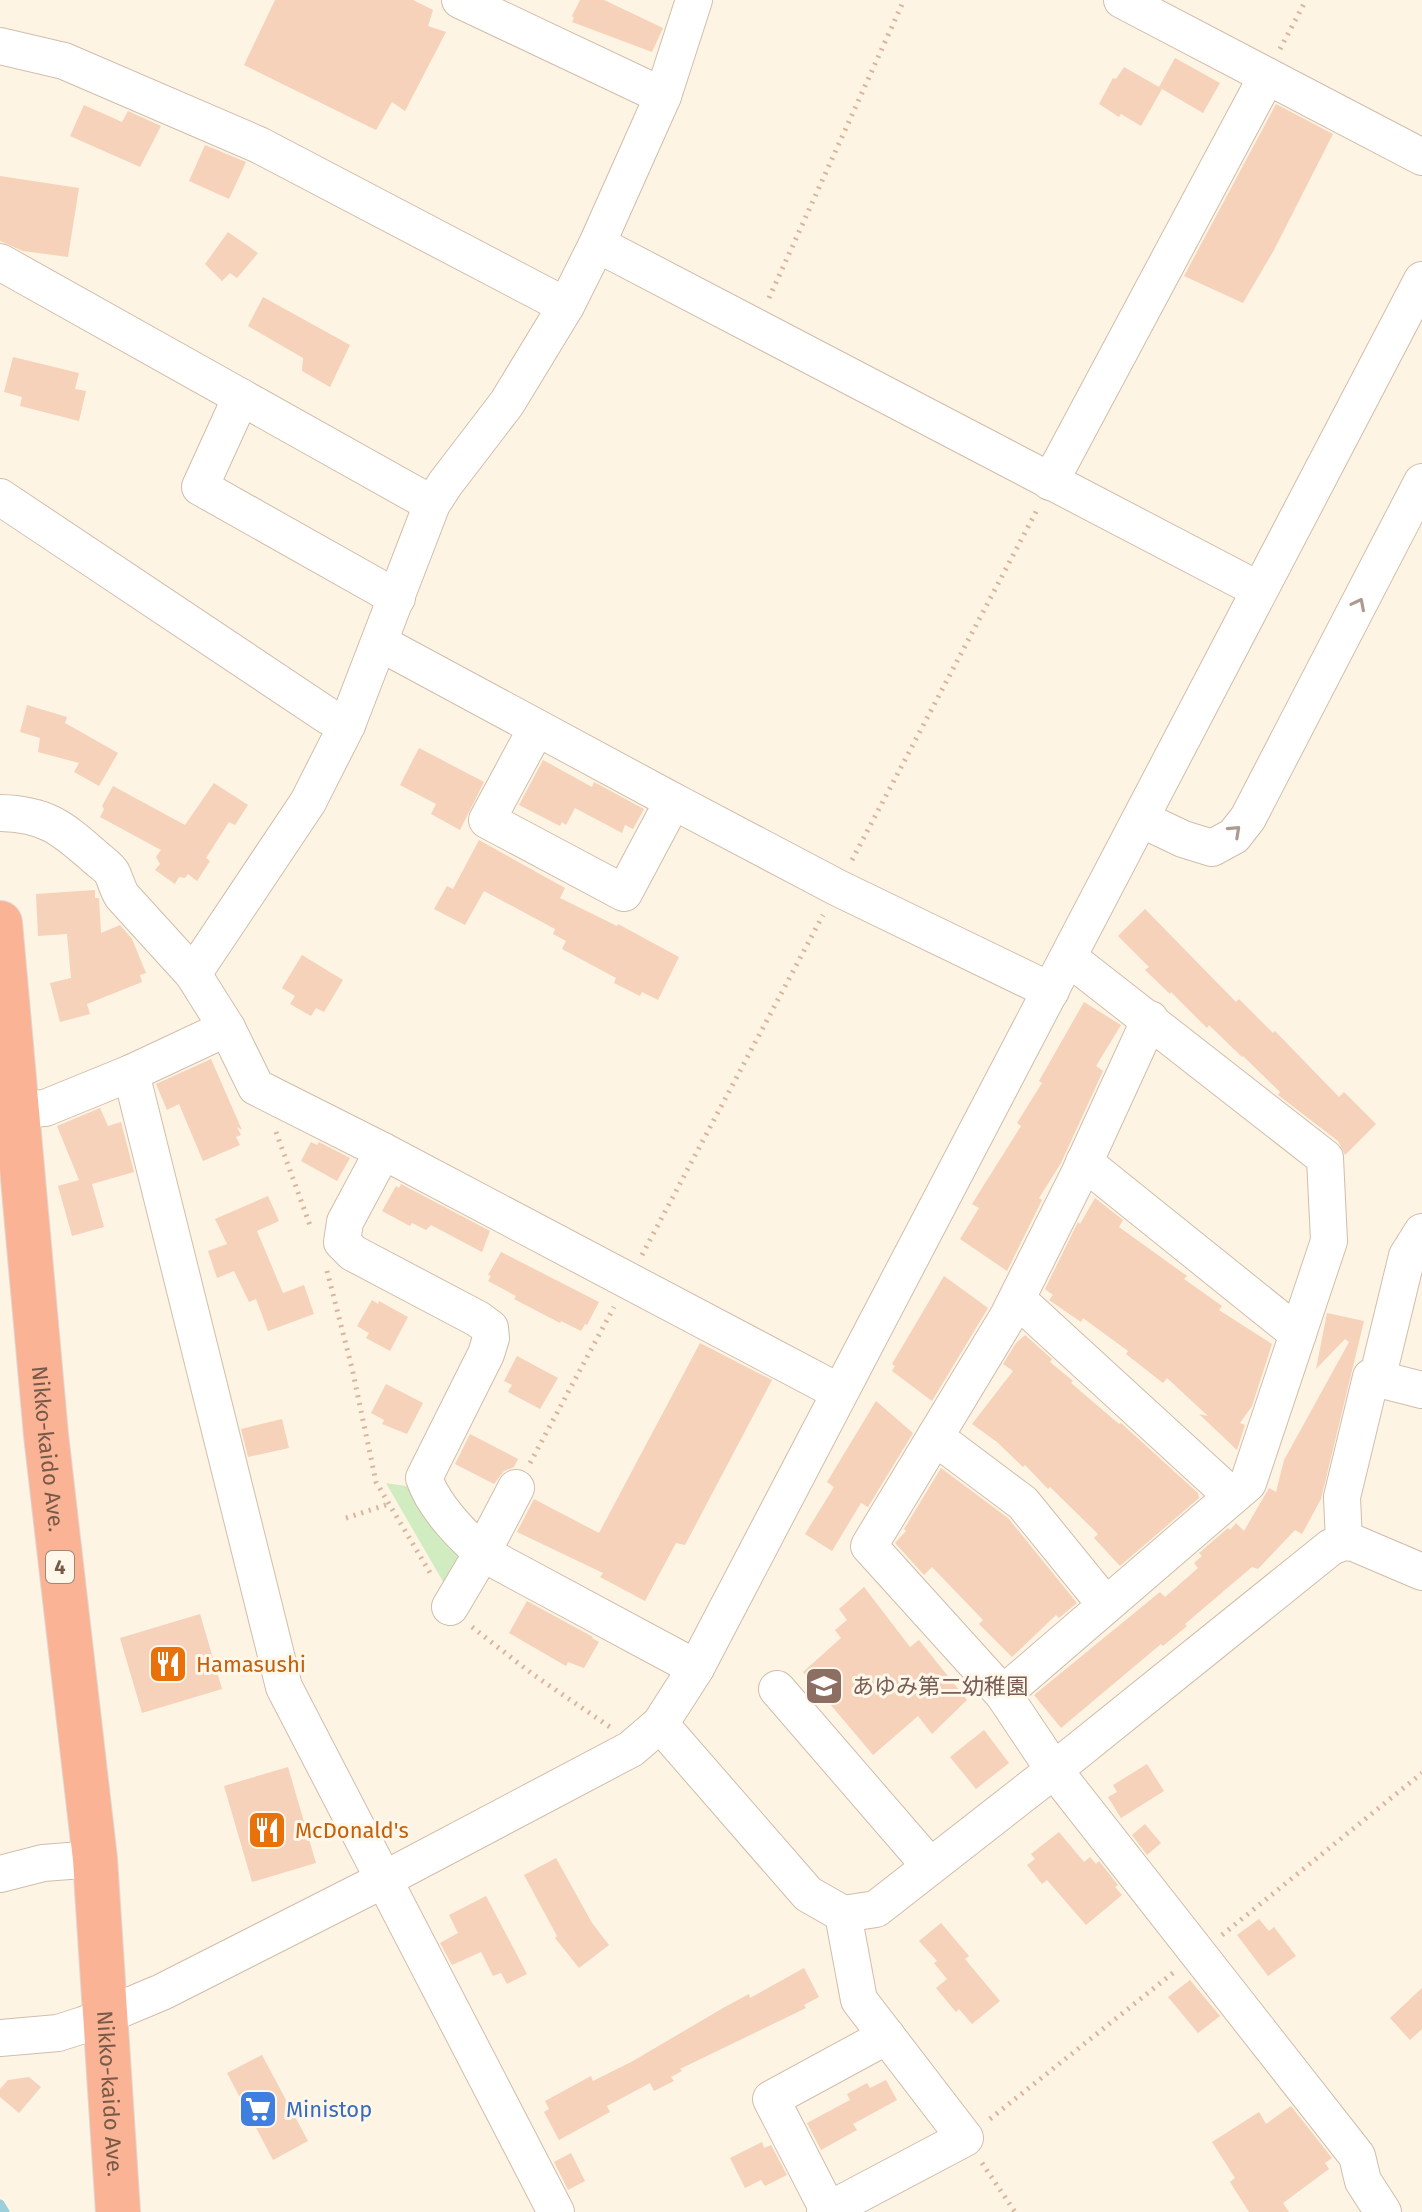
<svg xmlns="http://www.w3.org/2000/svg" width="1422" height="2212" font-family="'Fira Sans','Noto Sans JP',sans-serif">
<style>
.green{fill:#d1ecc0}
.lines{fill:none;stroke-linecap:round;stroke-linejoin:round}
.stream{stroke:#9ccfdb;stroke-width:9}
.building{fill:#f5d2b9}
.minor-casing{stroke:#d1bdab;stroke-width:38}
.highway-casing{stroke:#ded7d3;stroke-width:46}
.path{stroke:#dab59c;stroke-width:5;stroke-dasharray:2 6;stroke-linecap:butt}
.minor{stroke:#fff;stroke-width:36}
.highway{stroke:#fbb396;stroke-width:44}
.oneway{stroke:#ad9b91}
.labels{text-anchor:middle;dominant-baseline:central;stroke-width:6;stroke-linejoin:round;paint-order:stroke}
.shield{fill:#fff7ea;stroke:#a08878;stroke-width:2}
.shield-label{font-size:20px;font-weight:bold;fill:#775947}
.street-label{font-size:22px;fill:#775947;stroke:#fff7ea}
.food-label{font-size:22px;fill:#c56008;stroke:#fff7ea;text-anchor:start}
.education-label{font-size:22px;fill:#785e54;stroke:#fff7ea;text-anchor:start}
.shop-label{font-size:22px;fill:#366cbe;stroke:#fff7ea;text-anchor:start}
</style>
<rect width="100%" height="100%" fill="#fef4e3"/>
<polygon class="green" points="386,1483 406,1486 462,1551 445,1585"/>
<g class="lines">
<polyline class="stream" points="0,2204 5,2212"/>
</g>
<g class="building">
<polygon points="275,0 413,0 433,10 428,26 446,32 405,111 392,102 376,130 244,65"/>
<polygon points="580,0 604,0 663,28 652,52 572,22 574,18 572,16"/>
<polygon points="1175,58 1220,83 1203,113 1162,89 1141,126 1121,114 1119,117 1099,104 1113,78 1116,79 1124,67 1159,87"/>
<polygon points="1276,104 1333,134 1274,250 1243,303 1184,276"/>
<polygon points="84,105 122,122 128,111 161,126 140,167 70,136"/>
<polygon points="205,145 246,162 229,199 189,181"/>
<polygon points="0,176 79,188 68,257 23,251 0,241"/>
<polygon points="228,232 258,253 237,278 230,273 222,281 205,264"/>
<polygon points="263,297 350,345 330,387 302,371 303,358 248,326"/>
<polygon points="13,357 79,373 75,389 86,391 79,421 20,406 22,397 4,392"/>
<polygon points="27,705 67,717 65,723 118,753 99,786 74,772 79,763 38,752 40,738 20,732"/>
<polygon points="419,748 484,782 460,830 431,814 436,804 400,785"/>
<polygon points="543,760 592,787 594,782 644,809 633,829 625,825 622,833 575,808 566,825 562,822 560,826 519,805"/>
<polygon points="214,783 248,805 235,825 229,822 206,858 210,861 197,881 188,874 185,878 179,877 175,884 155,870 160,864 156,857 161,850 100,817 104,809 102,806 113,786 185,825"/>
<polygon points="479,840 565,888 560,898 617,926 618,924 679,957 658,1000 642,992 640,996 614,983 616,978 562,949 566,941 553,934 555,929 484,891 465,925 434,909 447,886 453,889"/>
<polygon points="95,890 95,898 99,898 101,933 120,925 132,939 146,973 140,975 142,982 87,1004 90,1014 60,1022 50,983 71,978 67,934 38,936 36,894"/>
<polygon points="1145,909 1236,1002 1239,999 1273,1033 1275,1031 1339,1097 1344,1092 1376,1124 1345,1155 1338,1141 1278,1095 1280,1092 1243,1056 1242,1057 1209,1025 1207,1028 1171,992 1170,994 1145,970 1149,967 1118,936"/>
<polygon points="302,955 343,980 324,1012 316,1008 311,1016 290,1004 295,996 282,988"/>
<polygon points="1084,1002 1121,1025 1096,1066 1103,1071 1061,1163 1039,1198 1042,1200 1007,1271 960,1239 979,1208 972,1204 1021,1126 1017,1123 1042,1083 1039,1081"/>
<polygon points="211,1059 242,1130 237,1127 241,1135 236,1137 240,1145 203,1161 179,1104 167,1110 156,1084"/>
<polygon points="100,1108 108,1126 121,1122 134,1172 92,1184 104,1227 72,1236 58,1186 79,1180 57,1126"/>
<polygon points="311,1142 317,1145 319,1142 350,1158 337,1181 301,1161"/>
<polygon points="401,1184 490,1231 482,1252 431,1225 426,1230 412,1223 410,1226 382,1211 396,1186 399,1188"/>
<polygon points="268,1196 279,1221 257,1231 283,1293 304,1285 314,1314 268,1331 256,1299 249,1302 234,1271 217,1278 208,1251 227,1244 215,1219"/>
<polygon points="1095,1198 1123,1220 1119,1227 1187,1276 1184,1279 1222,1306 1219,1310 1272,1344 1252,1406 1240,1423 1245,1425 1237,1450 1199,1414 1208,1416 1167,1378 1163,1383 1126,1354 1128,1351 1083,1318 1081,1322 1049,1300 1053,1295 1045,1289 1078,1222 1080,1224"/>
<polygon points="501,1252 599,1302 587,1325 585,1324 581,1331 561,1321 560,1323 514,1299 516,1296 488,1281 491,1276 488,1275"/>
<polygon points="944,1276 988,1308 932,1401 892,1371 895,1366 892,1364"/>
<polygon points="372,1300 378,1304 379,1301 408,1317 390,1351 366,1338 369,1333 357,1326"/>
<polygon points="1327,1313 1364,1321 1321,1499 1302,1534 1295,1530 1258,1569 1252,1567 1185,1624 1187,1626 1163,1646 1161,1644 1061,1728 1034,1695 1160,1592 1165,1597 1198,1568 1194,1563 1202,1556 1199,1553 1228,1528 1230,1530 1236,1523 1244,1531 1269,1488 1276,1492 1284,1460 1349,1342 1345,1339 1316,1369"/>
<polygon points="1025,1335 1052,1359 1050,1362 1073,1381 1071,1383 1119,1424 1121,1423 1198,1493 1199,1498 1120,1566 1094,1538 1098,1534 1050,1487 1048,1489 1025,1465 1023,1467 997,1442 972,1424 1013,1371 1003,1364 1016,1343"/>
<polygon points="700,1343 772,1380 685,1545 676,1543 645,1601 600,1577 603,1573 517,1532 534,1499 599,1533"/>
<polygon points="517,1356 558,1378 540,1409 508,1392 512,1385 504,1381"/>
<polygon points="386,1384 423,1403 407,1434 382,1424 384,1420 371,1413"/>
<polygon points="876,1401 913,1433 868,1507 861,1503 832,1551 805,1534 834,1487 827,1482"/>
<polygon points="282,1419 289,1448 248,1457 241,1429"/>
<polygon points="470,1434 518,1459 514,1467 504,1471 494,1484 455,1464"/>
<polygon points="941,1468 1008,1518 1077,1603 1059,1618 1056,1615 1012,1657 979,1624 983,1620 932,1567 924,1575 895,1543 906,1531 904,1529"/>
<polygon points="864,1587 910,1647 919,1640 967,1700 932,1734 918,1716 873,1755 803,1672 841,1638 835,1630 847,1620 839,1609"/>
<polygon points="527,1601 593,1637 592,1638 599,1642 584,1668 568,1662 566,1666 509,1633"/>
<polygon points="200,1614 222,1689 142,1713 120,1638"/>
<polygon points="984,1730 1009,1763 976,1789 950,1757"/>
<polygon points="1147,1764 1164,1791 1121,1818 1108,1797 1117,1792 1113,1785"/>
<polygon points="288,1767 316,1863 252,1882 224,1786"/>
<polygon points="1145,1824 1161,1843 1147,1855 1132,1835"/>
<polygon points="1059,1832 1084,1862 1090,1857 1096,1864 1099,1861 1118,1885 1115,1887 1122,1895 1086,1925 1047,1880 1042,1884 1027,1865 1035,1859 1031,1854"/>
<polygon points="556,1858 592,1923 609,1945 579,1968 555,1938 557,1936 524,1875"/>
<polygon points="486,1896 527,1974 507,1984 501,1973 493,1976 481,1952 452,1965 440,1943 458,1933 449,1915"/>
<polygon points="1259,1919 1269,1931 1274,1927 1296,1956 1268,1976 1237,1935"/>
<polygon points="941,1923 969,1956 965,1959 1000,2001 972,2024 959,2009 956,2012 936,1988 947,1979 934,1963 937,1961 919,1941"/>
<polygon points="804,1968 819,1997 804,2005 806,2008 680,2069 682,2071 671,2077 674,2081 654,2091 650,2083 607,2106 610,2112 559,2140 544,2112 549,2109 545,2101 591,2076 593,2081 633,2061 723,2008 749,1994 750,1998"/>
<polygon points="1190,1980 1220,2016 1198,2033 1168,1997"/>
<polygon points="1422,1988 1422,2029 1410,2040 1390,2018"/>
<polygon points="262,2055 308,2141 273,2160 227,2073"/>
<polygon points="29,2077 41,2087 19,2113 0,2097 0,2089 8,2080"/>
<polygon points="886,2080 897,2100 853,2124 857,2130 821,2150 807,2123 850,2100 847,2094 867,2083 870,2088"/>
<polygon points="1291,2106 1332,2158 1325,2163 1329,2169 1283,2203 1289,2212 1249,2212 1230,2182 1235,2178 1212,2142 1259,2112 1266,2124"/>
<polygon points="762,2142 764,2148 771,2145 787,2175 765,2186 761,2180 745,2188 730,2158"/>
<polygon points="571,2153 585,2181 568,2190 554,2162"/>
</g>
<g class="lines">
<defs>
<g id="minor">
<polyline points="460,0 663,96"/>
<polyline points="1122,0 1422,157"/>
<polyline points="0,46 64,61 259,145 566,306"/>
<polyline points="597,244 1259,590"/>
<polyline points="0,262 432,504"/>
<polyline points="241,397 200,487 397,598"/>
<polyline points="1050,482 1267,76"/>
<polyline points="0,497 328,716 347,725"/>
<polyline points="380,643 673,801 624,893 487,820 536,729"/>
<polyline points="673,801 838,888 1051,991"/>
<path d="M0,813C45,814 61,827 94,856C99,861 109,867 112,873C116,881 117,888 122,896L193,974L227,1028L131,1073L45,1108L17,1110"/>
<polyline points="1141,819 1183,839 1212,848 1234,836 1248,818 1422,482"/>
<polyline points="1069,958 1325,1158 1329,1241 1248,1483 1003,1694 869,1546 1008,1316 1079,1174 1150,1019"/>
<polyline points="193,974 308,802 347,725 432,504 445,484 507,403 566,306 597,244 663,96 694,0"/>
<polyline points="227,1028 256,1087 383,1151 839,1392"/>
<polyline points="131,1073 284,1687 556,2212"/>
<path d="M383,1151L345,1222L342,1242L353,1253L478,1319L490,1328L491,1338L486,1354L424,1478C434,1507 460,1533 482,1553L696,1668"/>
<polyline points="1084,1162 1298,1334"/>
<polyline points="1017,1299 1232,1496"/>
<polyline points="1381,1363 1407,1256 1422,1232"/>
<polyline points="935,1437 1023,1503 1105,1604"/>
<polyline points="1344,1542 1342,1497 1371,1377 1422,1390"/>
<polyline points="450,1607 482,1553 516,1488"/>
<polyline points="777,1689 930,1866"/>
<polyline points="1003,1694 1054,1770 1357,2156 1363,2181 1383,2212"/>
<polyline points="660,1724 808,1894 843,1914 876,1909 1054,1770 1331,1547 1344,1542 1354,1543 1422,1572"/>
<polyline points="0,1874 43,1863 95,1859"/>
<polyline points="0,2038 58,2033 83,2025 162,1992 383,1880 631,1749 660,1724 696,1668 1422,280"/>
<polyline points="828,2210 771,2099 887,2036"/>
<polyline points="825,2212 965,2138 859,2000 843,1914"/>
</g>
<g id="highway">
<path id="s1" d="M0,923L46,1435L95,1859L118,2212"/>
</g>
</defs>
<use href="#minor" class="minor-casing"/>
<use href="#highway" class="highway-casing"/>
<g class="path">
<polyline points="1280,49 1306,0"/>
<polyline points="769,298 904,0"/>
<polyline points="852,860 1038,508"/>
<polyline points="276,1132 311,1228"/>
<polyline points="642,1255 823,915"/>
<polyline points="327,1271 352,1368 376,1482 432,1576"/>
<polyline points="530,1463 614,1307"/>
<polyline points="346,1518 389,1504"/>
<polyline points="472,1627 531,1673 610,1727"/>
<polyline points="1222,1935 1422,1773"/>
<polyline points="990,2119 1173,1973"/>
<polyline points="982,2163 1015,2212"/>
</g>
<use href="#minor" class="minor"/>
<use href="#highway" class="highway"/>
</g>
<defs><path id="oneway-chevron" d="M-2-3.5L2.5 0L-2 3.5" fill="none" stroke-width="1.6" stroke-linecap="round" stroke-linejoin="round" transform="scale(2)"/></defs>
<g class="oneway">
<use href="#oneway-chevron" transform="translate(1359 604) rotate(-63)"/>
<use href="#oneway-chevron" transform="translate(1235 831) rotate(-43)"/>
</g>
<defs>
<symbol id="restaurant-square" viewBox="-11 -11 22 22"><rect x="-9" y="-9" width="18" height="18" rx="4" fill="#e8710a" stroke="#fff7ea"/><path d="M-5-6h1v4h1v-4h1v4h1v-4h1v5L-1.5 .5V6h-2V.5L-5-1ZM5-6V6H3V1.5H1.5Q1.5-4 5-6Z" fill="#fff"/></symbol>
<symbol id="school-square" viewBox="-11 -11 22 22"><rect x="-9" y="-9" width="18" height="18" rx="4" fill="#8d6e63" stroke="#fff7ea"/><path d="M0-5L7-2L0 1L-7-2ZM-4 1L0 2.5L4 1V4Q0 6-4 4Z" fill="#fff"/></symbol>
<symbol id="supermarket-square" viewBox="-11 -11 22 22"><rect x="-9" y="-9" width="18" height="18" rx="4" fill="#3f7fe0" stroke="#fff7ea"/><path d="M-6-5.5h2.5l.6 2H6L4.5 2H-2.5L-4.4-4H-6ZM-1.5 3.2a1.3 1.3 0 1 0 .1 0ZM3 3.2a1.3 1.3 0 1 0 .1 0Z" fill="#fff"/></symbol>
</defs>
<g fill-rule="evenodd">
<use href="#restaurant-square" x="146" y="1642" width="44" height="44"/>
<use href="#school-square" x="802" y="1664" width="44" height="44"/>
<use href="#restaurant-square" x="245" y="1808" width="44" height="44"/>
<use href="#supermarket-square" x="236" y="2087" width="44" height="44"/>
</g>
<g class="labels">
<rect class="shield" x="46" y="1551" width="28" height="32" rx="6"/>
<g class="shield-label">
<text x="60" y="1567">4</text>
</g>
<g class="street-label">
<text stroke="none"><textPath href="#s1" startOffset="528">Nikko-kaido Ave.</textPath></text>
<text stroke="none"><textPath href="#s1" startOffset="1176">Nikko-kaido Ave.</textPath></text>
</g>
<g class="food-label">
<text x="196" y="1664">Hamasushi</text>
<text x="295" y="1830">McDonald's</text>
</g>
<g class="education-label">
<text x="852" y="1686">あゆみ第二幼稚園</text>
</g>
<g class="shop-label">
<text x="286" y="2109">Ministop</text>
</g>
</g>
</svg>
